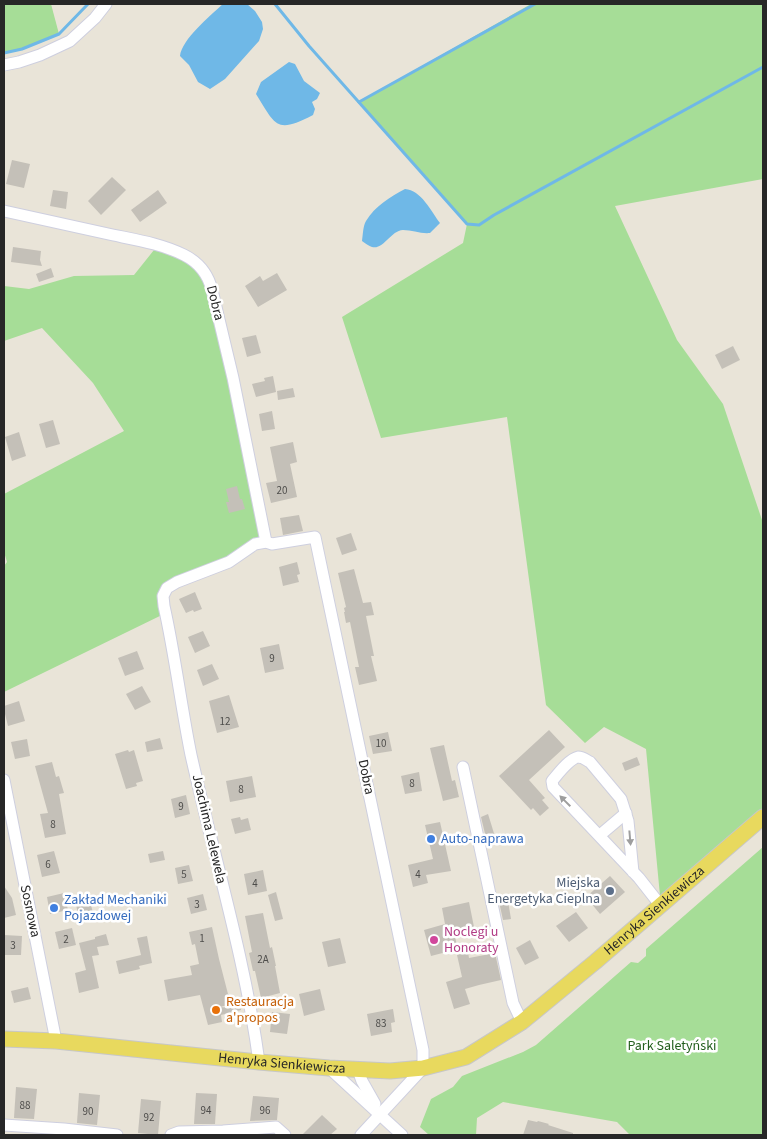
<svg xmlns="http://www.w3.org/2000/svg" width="767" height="1139" font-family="'Source Sans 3',sans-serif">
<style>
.green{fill:#a6dd97}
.water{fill:#6fb8e7}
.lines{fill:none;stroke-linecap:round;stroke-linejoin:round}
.stream{stroke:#6fb8e7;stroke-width:3}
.building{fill:#c4c0b8}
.minor-casing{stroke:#cecfdf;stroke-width:13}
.major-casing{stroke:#c7c7c7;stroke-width:17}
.minor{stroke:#fff;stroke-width:11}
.major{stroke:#e8d95e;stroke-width:15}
.oneway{fill:#9e9e9e}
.shop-dot{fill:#3f7fe0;stroke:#fff;stroke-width:2}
.service-dot{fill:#5c6f8a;stroke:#fff;stroke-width:2}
.hotel-dot{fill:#d1479c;stroke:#fff;stroke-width:2}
.food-dot{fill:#e8710a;stroke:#fff;stroke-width:2}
.labels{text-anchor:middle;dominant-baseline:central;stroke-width:5;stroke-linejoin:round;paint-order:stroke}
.number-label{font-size:11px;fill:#4e4d4b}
.street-label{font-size:14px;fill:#272727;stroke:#fff}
.shop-label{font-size:14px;fill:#366cbe;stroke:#fff;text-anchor:start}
.service-label{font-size:14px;fill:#4e5e75;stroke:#fff;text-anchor:end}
.hotel-label{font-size:14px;fill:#b23c85;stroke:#fff;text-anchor:start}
.food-label{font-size:14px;fill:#c56008;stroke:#fff;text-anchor:start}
.park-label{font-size:14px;fill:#225e1c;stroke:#fff}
</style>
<rect width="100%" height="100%" fill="#e9e4d8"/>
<g class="green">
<polygon points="4,4 51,4 59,34 22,49 4,53"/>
<polygon points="531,4 763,4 763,179 615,206 677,340 723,404 763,523 763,817 661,906 646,749 604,727 585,743 546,705 507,417 381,438 342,317 463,243 467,224 359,102"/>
<polygon points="158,245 202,269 266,542 167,588 166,613 4,692 4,566 7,562 4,552 4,494 124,431 93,383 42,328 4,341 4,286 29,289 74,276 134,275"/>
<polygon points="763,847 763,1135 630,1135 617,1122 503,1102 477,1118 476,1135 429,1135 420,1127 431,1099 453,1087 462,1076 523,1052 536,1045 631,962 638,963 646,956 646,949"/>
</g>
<g class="water">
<path d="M223,4H247L255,11L262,22L263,29L259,41L225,79L210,89L198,82L189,65L180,56C182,39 210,16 223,4Z"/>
<path d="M289,62L295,64L304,81L320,93L317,99L312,102L315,109L313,115C276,134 276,126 256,94L261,82Z"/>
<path d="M405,189C421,190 431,211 440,223L430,233C421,234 412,230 403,230C390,231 384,250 372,247C369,246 365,243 362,241C363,234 363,226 366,221C375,206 390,197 405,189Z"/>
</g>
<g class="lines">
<g class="stream">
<polyline points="275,4 309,46 467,224 479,225 494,215 763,67"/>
<polyline points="4,53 22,49 59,34 88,4"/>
<polyline points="359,102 535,4"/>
</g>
</g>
<g class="building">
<polygon points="12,160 30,164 24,188 6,184"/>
<polygon points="112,177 126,190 101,215 88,201"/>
<polygon points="53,190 68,192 66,209 50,206"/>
<polygon points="158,190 167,203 140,222 131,210"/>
<polygon points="13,247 41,251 40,260 42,266 11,262"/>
<polygon points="51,268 54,277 39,282 36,274"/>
<polygon points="277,273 287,290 258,307 245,286 260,276 263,281"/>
<polygon points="256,335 261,353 247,357 242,338"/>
<polygon points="733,346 740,360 722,369 715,355"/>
<polygon points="273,376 276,392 256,397 252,384 265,381 264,378"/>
<polygon points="293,388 295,397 278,400 277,391"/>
<polygon points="272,411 275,429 262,431 259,414"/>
<polygon points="53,420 60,444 46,448 39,424"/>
<polygon points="19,432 26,456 12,461 5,437"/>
<polygon points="293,442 297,462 290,464 297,497 271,503 266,483 277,481 270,447"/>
<polygon points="237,486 240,499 242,499 245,509 229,513 226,502 229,502 226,489"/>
<polygon points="299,515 303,531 283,535 280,518"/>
<polygon points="351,533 357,550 342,555 336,538"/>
<polygon points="297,562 300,574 297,575 299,582 283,586 279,567"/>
<polygon points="354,569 363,603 371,602 374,615 366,616 374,656 371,656 377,681 359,685 355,667 359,667 350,622 346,623 344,612 345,612 344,608 346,607 338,573"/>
<polygon points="195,592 202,609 194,612 193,610 186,613 179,599"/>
<polygon points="203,631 210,646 195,653 188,637"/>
<polygon points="279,644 284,669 265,673 260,648"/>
<polygon points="137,651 144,669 125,676 118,658"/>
<polygon points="212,664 219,679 203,686 197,670"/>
<polygon points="142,686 151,702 135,710 126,694"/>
<polygon points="229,695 239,727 217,733 209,701"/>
<polygon points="19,701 25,721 8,726 4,710 4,706"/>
<polygon points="549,730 565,747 529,780 545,798 542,800 549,808 540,816 533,808 531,810 499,776"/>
<polygon points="388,732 392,751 373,754 369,736"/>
<polygon points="160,738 163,749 147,752 145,742"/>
<polygon points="27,739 30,756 15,759 11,742"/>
<polygon points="444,745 452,781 455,780 459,797 443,801 430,748"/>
<polygon points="128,750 129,752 134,750 143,781 136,783 137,786 126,789 115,754"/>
<polygon points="637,757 640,765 625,771 622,763"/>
<polygon points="52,762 56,777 59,776 64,793 59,794 66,834 45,838 40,814 48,813 35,766"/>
<polygon points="419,772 422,791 405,794 401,776"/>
<polygon points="252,776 256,797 230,802 226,781"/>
<polygon points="186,795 190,814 175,818 171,799"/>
<polygon points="488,814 497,843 488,846 481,817"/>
<polygon points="240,817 241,820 248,818 251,830 235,834 231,819"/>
<polygon points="440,822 451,871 426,875 428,883 413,887 408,865 433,859 425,825"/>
<polygon points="54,851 60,873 42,877 37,855"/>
<polygon points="163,851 165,860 150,863 148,854"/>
<polygon points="189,865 193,881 178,884 175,868"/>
<polygon points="263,870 267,891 248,895 244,874"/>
<polygon points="610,876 625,892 600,914 586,897"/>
<polygon points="4,886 12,898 16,915 4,918"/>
<polygon points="276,892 283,919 275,921 268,895"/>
<polygon points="64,893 68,910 50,914 47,897"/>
<polygon points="203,894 207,910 191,914 187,898"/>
<polygon points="507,895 511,919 503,920 498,897"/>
<polygon points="90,901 94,917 79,920 76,904"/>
<polygon points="469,902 475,932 455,937 458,949 431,956 424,930 445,924 442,908"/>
<polygon points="576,912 588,928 569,942 556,926"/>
<polygon points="263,913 270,948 272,947 276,966 275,966 280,993 261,998 255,971 253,971 249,953 252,952 245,916"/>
<polygon points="212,927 219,959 228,994 229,994 232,1004 220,1007 241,1009 241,1010 221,1015 222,1022 208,1025 200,995 168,1001 164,980 192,975 190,966 199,964 195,944 192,945 189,932"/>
<polygon points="72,928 76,945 59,949 55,932"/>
<polygon points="106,934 109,945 97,947 99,955 92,956 99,988 79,993 75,973 86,970 79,943 95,939 95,937"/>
<polygon points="4,935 22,936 21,955 4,955"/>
<polygon points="147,936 152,963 139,966 140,969 119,974 116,961 141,955 137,938"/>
<polygon points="340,938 346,963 328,967 322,942"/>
<polygon points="530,940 539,958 525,965 516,948"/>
<polygon points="468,952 469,958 495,953 501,980 479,985 465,989 470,1004 454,1009 446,982 462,977 457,955"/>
<polygon points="28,987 31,999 14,1003 11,991"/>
<polygon points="320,989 325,1010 304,1016 299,994"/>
<polygon points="393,1009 395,1022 391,1023 392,1032 371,1036 367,1014"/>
<polygon points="272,1012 290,1014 287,1034 270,1032"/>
<polygon points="16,1087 37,1089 34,1119 14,1118"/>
<polygon points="79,1093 100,1095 97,1125 77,1123"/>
<polygon points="196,1093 217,1094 215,1124 194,1124"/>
<polygon points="253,1096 279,1098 277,1120 250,1121"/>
<polygon points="141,1099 161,1101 158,1135 138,1133"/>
<polygon points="322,1115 337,1129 330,1135 302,1135"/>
<polygon points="528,1120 537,1122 538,1121 549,1124 548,1125 573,1133 573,1135 523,1135"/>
</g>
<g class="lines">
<defs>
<g id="minor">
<polyline points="4,65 19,62 40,55 70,41 95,18 106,4"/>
<path d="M4,211C40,219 77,227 113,235C137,240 162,244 184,255C198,262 208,274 212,290L233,378L266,542"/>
<polyline points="463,767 513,1003 522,1022"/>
<polyline points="4,780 56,1041"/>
<polyline points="600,835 626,813"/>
<path d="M633,872L628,821L621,799L590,762C586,760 583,757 578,757C569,759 558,774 552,781L553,787L639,878L661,906"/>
<path d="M259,1062C245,958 214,857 191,755C181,706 175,655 164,606L163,596L167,588L177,582L229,562L255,544L266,542L272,544L315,537L423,1050V1068L361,1135"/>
<polyline points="329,1068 402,1135"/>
<polyline points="358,1070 362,1081 375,1104"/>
<polyline points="4,1125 64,1129 117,1135"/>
<polyline points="171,1135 179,1132 223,1131 276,1127 285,1135"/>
</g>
<g id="major">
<path id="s1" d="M4,1039L56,1041L259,1062L329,1068L390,1071L423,1068L466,1057L522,1022L595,962L763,817"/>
</g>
</defs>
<use href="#minor" class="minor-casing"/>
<use href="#major" class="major-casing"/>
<use href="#minor" class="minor"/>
<use href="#major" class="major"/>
</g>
<defs><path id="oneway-solid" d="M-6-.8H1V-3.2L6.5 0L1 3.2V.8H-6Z" transform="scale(1.25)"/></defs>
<g class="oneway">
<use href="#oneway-solid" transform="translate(565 801) rotate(-135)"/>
<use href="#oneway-solid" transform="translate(630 838) rotate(85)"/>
</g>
<g class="shop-dot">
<circle cx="431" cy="839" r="5"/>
<circle cx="54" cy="908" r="5"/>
</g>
<circle class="service-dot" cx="610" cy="891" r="5"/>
<circle class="hotel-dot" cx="434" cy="940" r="5"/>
<circle class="food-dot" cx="216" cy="1010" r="5"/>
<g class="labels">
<g class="number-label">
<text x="282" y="490">20</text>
<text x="272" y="658">9</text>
<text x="225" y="721">12</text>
<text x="381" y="743">10</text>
<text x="412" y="783">8</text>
<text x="241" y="789">8</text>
<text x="181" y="806">9</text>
<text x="53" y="824">8</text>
<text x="48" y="864">6</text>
<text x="184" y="874">5</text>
<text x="418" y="874">4</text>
<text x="255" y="883">4</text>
<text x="197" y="904">3</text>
<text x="202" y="938">1</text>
<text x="66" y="939">2</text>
<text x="13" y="945">3</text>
<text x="263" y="959">2A</text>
<text x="381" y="1023">83</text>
<text x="25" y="1105">88</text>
<text x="206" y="1110">94</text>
<text x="265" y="1110">96</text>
<text x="88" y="1111">90</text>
<text x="149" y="1117">92</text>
</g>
<g class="street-label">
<text transform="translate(215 303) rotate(76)">Dobra</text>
<text transform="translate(366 777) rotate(78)">Dobra</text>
<text transform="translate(209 829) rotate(77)">Joachima Lelewela</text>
<text transform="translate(30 911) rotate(78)">Sosnowa</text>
<text stroke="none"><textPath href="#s1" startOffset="704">Henryka Sienkiewicza</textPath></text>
<text stroke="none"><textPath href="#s1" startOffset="279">Henryka Sienkiewicza</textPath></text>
</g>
<g class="shop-label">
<text x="441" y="839">Auto-naprawa</text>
<text x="64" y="900">Zakład Mechaniki<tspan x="64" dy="16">Pojazdowej</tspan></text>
</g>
<g class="service-label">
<text x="600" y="883">Miejska<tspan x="600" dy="16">Energetyka Cieplna</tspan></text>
</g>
<g class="hotel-label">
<text x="444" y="932">Noclegi u<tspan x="444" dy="16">Honoraty</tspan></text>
</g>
<g class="food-label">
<text x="226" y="1002">Restauracja<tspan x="226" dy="16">a'propos</tspan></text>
</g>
<g class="park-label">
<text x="672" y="1046">Park Saletyński</text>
</g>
</g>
<rect width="767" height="1139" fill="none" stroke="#272727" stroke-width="10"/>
</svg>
